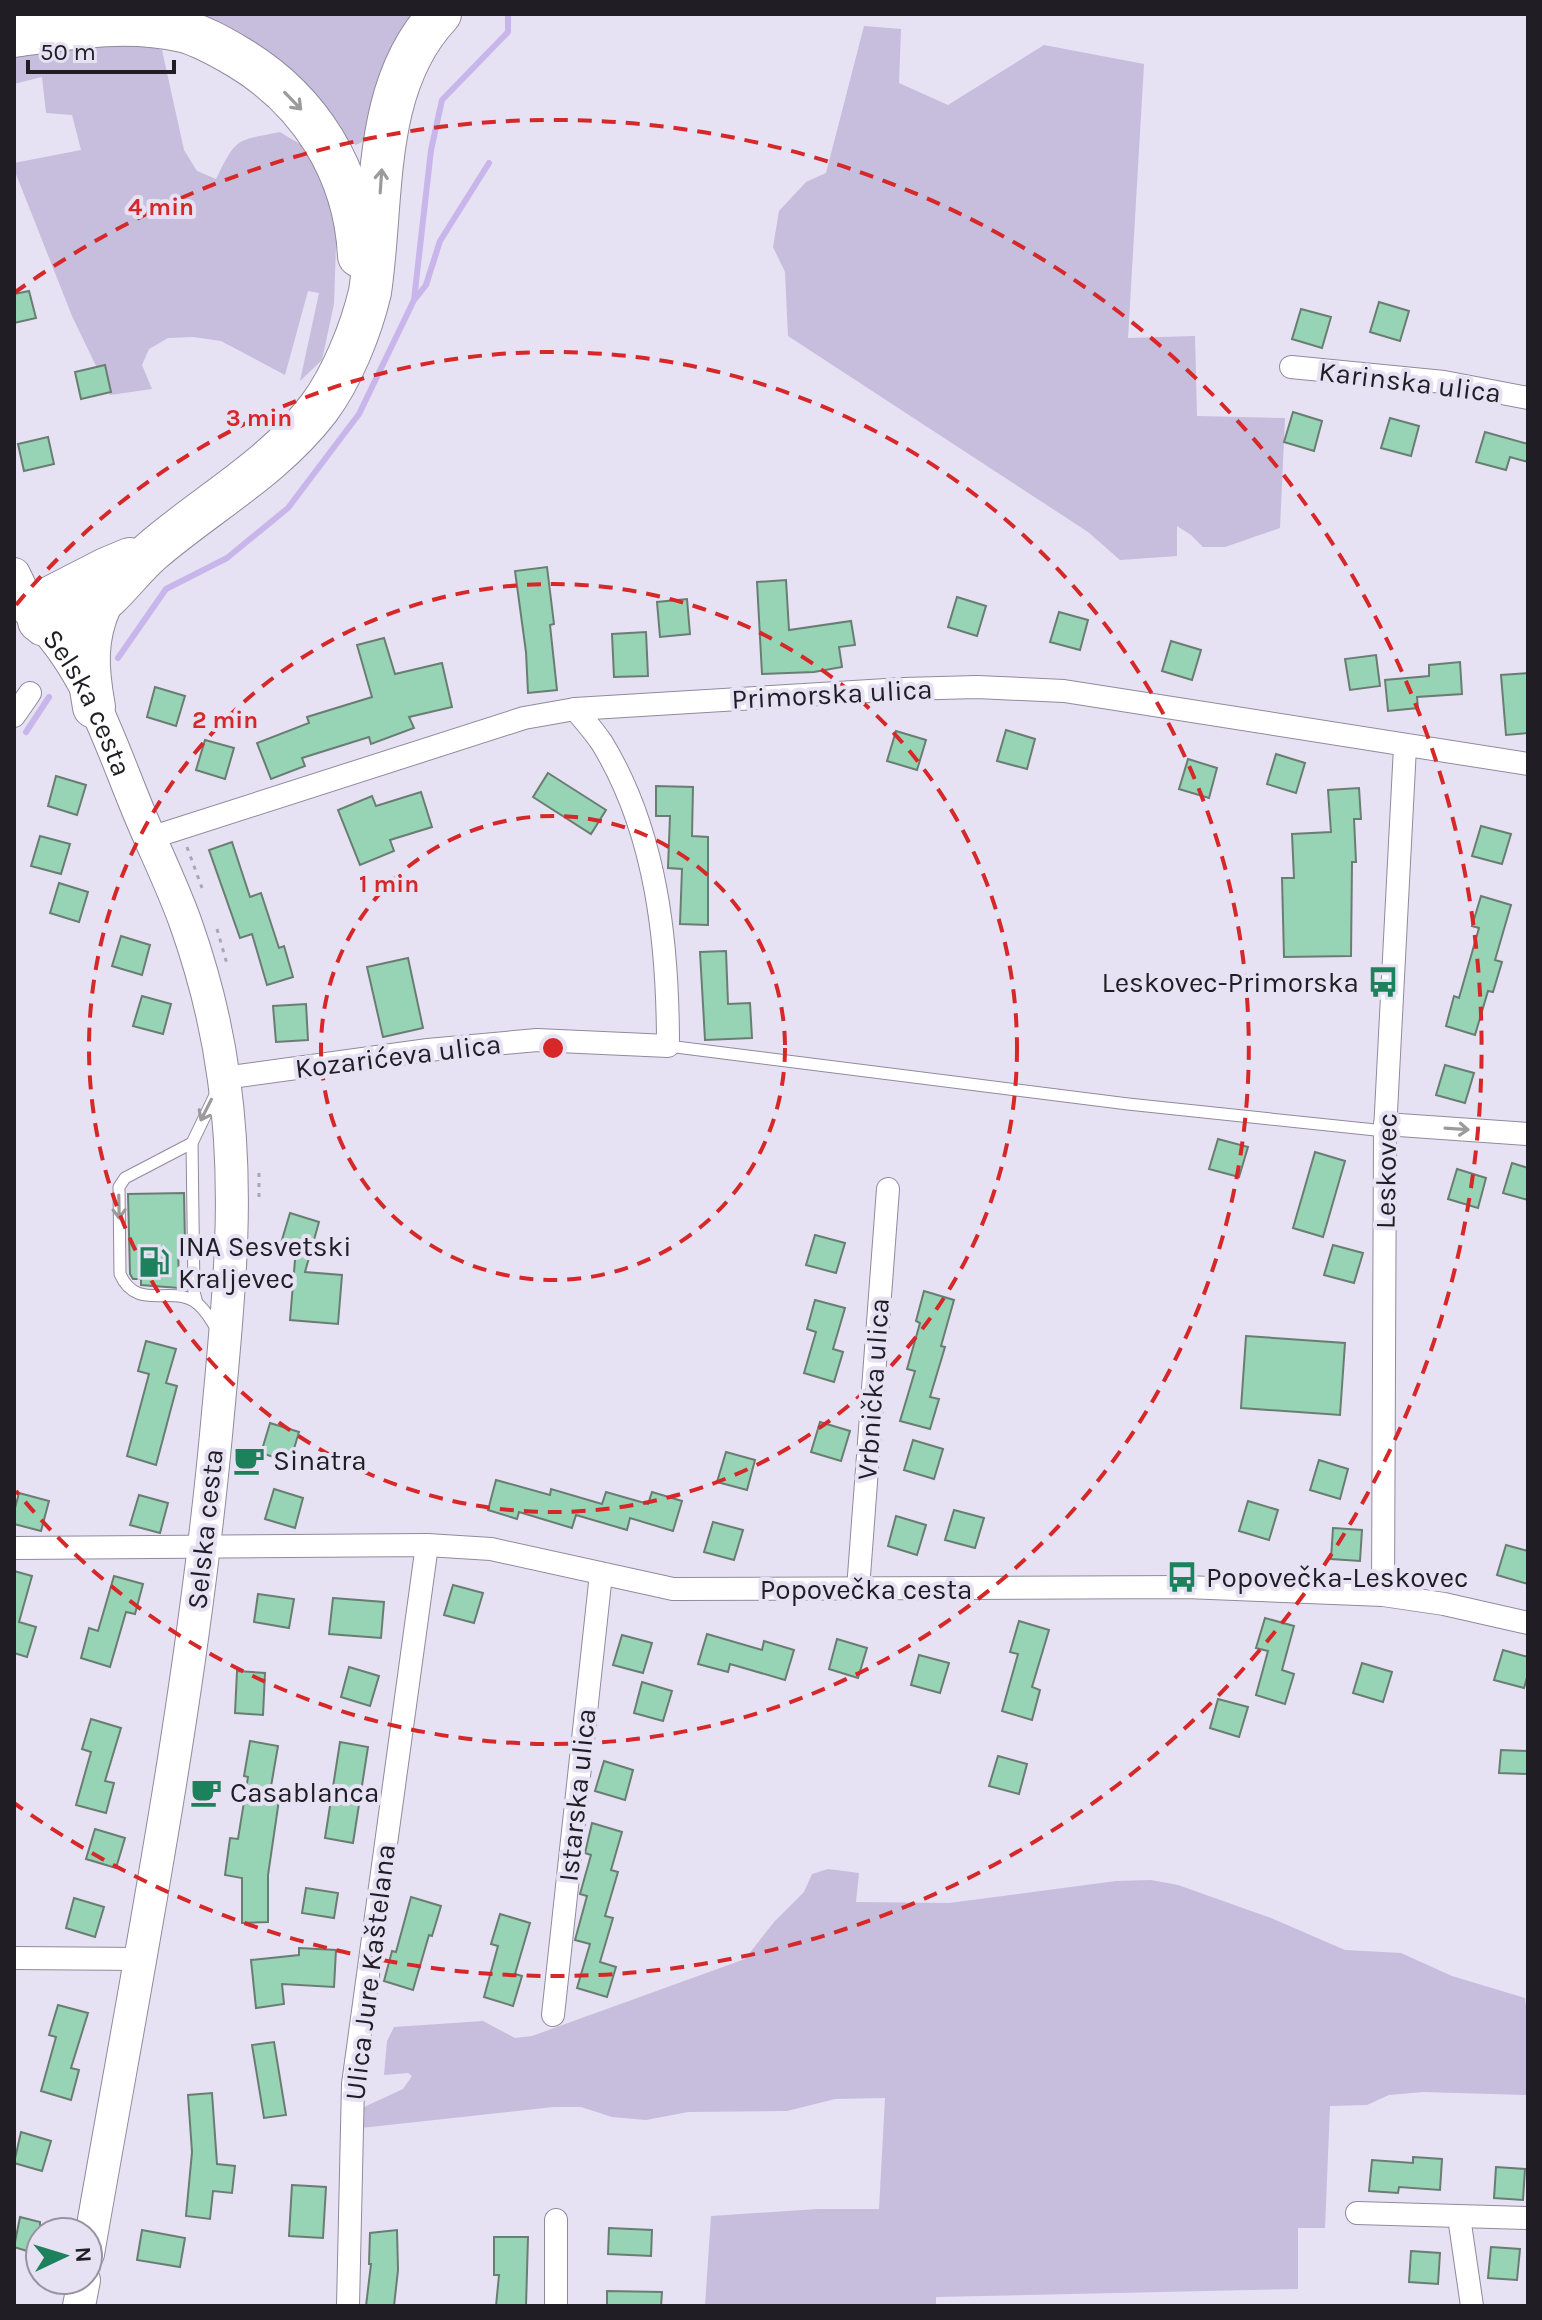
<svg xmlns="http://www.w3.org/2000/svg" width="1542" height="2320" font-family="Karla,sans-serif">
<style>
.green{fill:#c7bddd}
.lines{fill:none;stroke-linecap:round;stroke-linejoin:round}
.stream{stroke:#c8b6eb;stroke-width:6}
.building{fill:#97d4b5;stroke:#6a7d73;stroke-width:2}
.lane-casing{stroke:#908a9c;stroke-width:13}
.street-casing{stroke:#908a9c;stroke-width:24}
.secondary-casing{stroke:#908a9c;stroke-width:34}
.highway-casing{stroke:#908a9c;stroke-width:44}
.path{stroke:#aba6b5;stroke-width:3;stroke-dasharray:4 6;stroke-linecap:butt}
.lane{stroke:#fff;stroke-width:11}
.street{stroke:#fff;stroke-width:22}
.secondary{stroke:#fff;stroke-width:32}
.highway{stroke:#fff;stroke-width:42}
.oneway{stroke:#9b9a9c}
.ring{fill:none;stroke:#d62828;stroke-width:4;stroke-dasharray:14 10}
.labels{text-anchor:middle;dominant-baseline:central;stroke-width:8;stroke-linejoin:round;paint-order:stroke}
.street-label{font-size:28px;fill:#201e24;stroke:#e7e1f4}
.poi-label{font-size:28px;fill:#201e24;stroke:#e7e1f4;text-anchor:start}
.centre{fill:#d62828;stroke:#e7e1f4;stroke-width:4}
.ring-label{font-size:24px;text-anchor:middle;font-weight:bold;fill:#d62828;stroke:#e7e1f4;stroke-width:8;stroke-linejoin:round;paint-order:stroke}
</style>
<rect width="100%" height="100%" fill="#e7e1f4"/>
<g class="green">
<polygon points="175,14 417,14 366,140 356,145 344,139"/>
<polygon points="864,26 901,29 899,83 948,105 1044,45 1144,64 1128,338 1195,336 1197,416 1285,418 1280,528 1225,547 1203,547 1191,535 1177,526 1177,556 1120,560 1088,532 788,336 785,272 773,247 779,211 806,182 826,173"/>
<path d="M109,36L162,50L184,150L197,171L216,179C237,137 235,141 280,132L308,149L337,215L334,304L322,360L300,381L319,293L308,291L285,375L221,341L193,337L168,338L149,349L142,365L152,389L110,395L72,316L14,169V163L81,150L72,115L46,113L42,77L14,84V52Z"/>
<polygon points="828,1869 859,1873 856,1902 949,1903 1116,1881 1151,1880 1178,1885 1271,1918 1345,1950 1401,1953 1452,1976 1525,1998 1528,2021 1528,2095 1423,2092 1389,2095 1367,2105 1330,2106 1325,2228 1298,2228 1298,2289 936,2297 936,2306 705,2306 711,2216 817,2209 879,2209 885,2098 835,2099 787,2111 688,2112 646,2120 612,2117 581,2107 553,2107 361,2128 362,2108 403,2089 412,2076 408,2073 384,2075 387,2041 394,2027 483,2021 515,2038 532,2036 745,1959 774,1922 804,1892 812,1874"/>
</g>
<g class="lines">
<g class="stream">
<polyline points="415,299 426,285 440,241 489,163"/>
<polyline points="118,658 166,589 227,558 288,508 359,414 414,300 431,150 442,100 508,32 508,14"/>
<polyline points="26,732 49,697"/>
</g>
</g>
<g class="building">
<polygon points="29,291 36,318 14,323 14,294"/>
<polygon points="1379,302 1409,311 1400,341 1370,332"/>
<polygon points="1301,309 1331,317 1322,348 1292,339"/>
<polygon points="105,365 111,392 81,399 75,372"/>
<polygon points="1293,412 1322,421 1314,451 1284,442"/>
<polygon points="1390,418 1419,426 1411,456 1381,448"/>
<polygon points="1485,432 1528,444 1528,462 1510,457 1506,470 1476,462"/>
<polygon points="48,437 54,464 24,471 18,444"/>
<polygon points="547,567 554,624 550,625 557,690 528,693 526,652 515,571"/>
<polygon points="786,580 789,630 851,621 855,645 839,647 842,667 814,672 762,674 757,582"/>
<polygon points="957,597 986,606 977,636 948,627"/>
<polygon points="687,599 690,634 660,637 657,602"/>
<polygon points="1059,612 1088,620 1080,650 1050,642"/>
<polygon points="646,632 648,676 614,677 612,634"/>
<polygon points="384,638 395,674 442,663 452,707 409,717 414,728 371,744 369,737 302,758 305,766 271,779 257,743 309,723 307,717 372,697 357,645"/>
<polygon points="1171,641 1201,650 1192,680 1162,671"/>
<polygon points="1376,655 1380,686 1350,690 1345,659"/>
<polygon points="1460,662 1462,694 1417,697 1418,708 1388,711 1385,680 1429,676 1429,665"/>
<polygon points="1528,673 1528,733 1506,735 1501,675"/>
<polygon points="155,687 185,696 176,726 147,717"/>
<polygon points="1006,730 1035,739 1027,769 997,761"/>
<polygon points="896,731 926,740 917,770 887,761"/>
<polygon points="205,740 234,748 225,779 196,770"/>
<polygon points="1276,754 1305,763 1296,793 1267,784"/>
<polygon points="1188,759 1217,768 1209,798 1179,789"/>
<polygon points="548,773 606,810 591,834 533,797"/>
<polygon points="56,776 86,785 77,815 48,806"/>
<polygon points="656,786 693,787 692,836 708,837 708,925 680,924 682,869 668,868 670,816 656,816"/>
<polygon points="1359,788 1361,819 1354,819 1356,862 1352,862 1351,956 1284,957 1282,878 1294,878 1292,834 1331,832 1328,790"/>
<polygon points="421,792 432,827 390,840 394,851 360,865 338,810 372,796 376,806"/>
<polygon points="1481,826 1511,834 1502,864 1472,856"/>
<polygon points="40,836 70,844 61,874 31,866"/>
<polygon points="232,842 250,897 261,893 279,948 284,946 293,977 267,985 252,934 240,938 209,850"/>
<polygon points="59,883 88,892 79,922 50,913"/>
<polygon points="1481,896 1511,905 1495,960 1502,962 1493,992 1488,991 1475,1035 1446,1026 1454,996 1459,998 1479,928 1472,926"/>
<polygon points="121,936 150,945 142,975 112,966"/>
<polygon points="726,951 728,1004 750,1003 752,1038 705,1040 700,952"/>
<polygon points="408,958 423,1028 383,1037 367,967"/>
<polygon points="142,996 171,1004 163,1034 133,1026"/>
<polygon points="306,1004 308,1040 276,1042 273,1006"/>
<polygon points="1445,1065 1474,1073 1465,1103 1436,1095"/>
<polygon points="1218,1139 1248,1147 1239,1177 1209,1169"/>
<polygon points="1315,1152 1345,1161 1323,1237 1293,1228"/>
<polygon points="1512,1163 1528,1168 1528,1200 1503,1193"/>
<polygon points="1457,1169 1486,1178 1478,1208 1448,1199"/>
<polygon points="184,1193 185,1244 178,1244 179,1288 141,1285 141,1279 133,1279 130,1274 128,1194"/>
<polygon points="290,1213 319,1222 305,1272 342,1275 338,1324 290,1320 296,1248 281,1243"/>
<polygon points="815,1235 845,1243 836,1273 806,1265"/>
<polygon points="1333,1245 1363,1253 1354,1283 1324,1275"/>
<polygon points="924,1291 954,1300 941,1346 945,1347 930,1397 939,1399 930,1429 900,1421 915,1371 907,1369 920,1323 916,1321"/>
<polygon points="815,1300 845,1308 833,1349 843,1352 834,1382 804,1373 816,1332 807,1329"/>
<polygon points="1246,1336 1345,1343 1340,1415 1241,1408"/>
<polygon points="146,1341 176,1349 166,1383 177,1386 156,1465 127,1456 149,1374 138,1371"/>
<polygon points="820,1422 850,1431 841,1461 811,1452"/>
<polygon points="270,1423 299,1432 290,1462 261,1453"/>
<polygon points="913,1440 943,1449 934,1479 904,1470"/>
<polygon points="726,1452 755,1460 747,1490 717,1482"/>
<polygon points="1319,1460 1348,1469 1340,1499 1310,1490"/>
<polygon points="496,1480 550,1495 551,1489 602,1504 606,1492 648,1504 652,1492 682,1501 673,1531 630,1518 627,1530 576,1515 572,1528 519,1512 517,1519 488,1510"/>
<polygon points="274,1489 303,1498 295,1528 265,1519"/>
<polygon points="19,1493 49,1501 41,1531 14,1524 14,1512"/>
<polygon points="139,1495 168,1503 160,1533 130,1525"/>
<polygon points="1248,1501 1278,1510 1269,1540 1239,1531"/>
<polygon points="954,1510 984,1518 975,1548 945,1540"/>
<polygon points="896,1516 926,1525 917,1555 888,1546"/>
<polygon points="713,1522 743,1530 734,1560 704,1552"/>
<polygon points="1333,1528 1362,1530 1360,1561 1331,1559"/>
<polygon points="1506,1545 1528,1551 1528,1584 1497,1575"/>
<polygon points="14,1571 32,1576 19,1622 36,1627 27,1657 14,1653"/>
<polygon points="114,1576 143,1584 135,1614 126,1612 110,1667 81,1658 89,1628 98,1631"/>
<polygon points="453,1585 483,1593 474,1623 444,1615"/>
<polygon points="258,1594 294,1599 289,1628 254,1622"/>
<polygon points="333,1598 384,1602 381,1638 329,1634"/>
<polygon points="1265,1618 1294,1626 1282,1670 1294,1674 1285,1704 1256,1695 1268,1651 1256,1648"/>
<polygon points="1019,1621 1049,1630 1032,1687 1040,1690 1032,1720 1002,1711 1018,1654 1010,1652"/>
<polygon points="707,1634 762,1650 764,1641 794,1650 785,1680 730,1664 728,1672 698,1664"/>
<polygon points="622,1635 652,1643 643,1673 613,1665"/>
<polygon points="837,1639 867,1648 858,1678 829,1669"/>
<polygon points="1503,1650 1528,1657 1528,1674 1524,1688 1494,1680"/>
<polygon points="919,1655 949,1663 940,1693 911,1685"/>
<polygon points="1362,1663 1392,1672 1383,1702 1353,1693"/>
<polygon points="349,1667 379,1676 370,1706 341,1697"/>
<polygon points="237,1671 265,1673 263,1715 235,1713"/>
<polygon points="642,1682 672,1691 663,1721 634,1713"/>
<polygon points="1218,1699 1248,1707 1239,1737 1210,1728"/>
<polygon points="91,1719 121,1728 105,1781 114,1783 106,1813 76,1805 91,1752 82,1749"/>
<polygon points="250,1741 278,1746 269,1798 279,1800 268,1875 268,1922 242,1923 242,1878 225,1875 230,1838 238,1839 248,1777 244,1776"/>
<polygon points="340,1742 368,1747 353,1843 325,1838"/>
<polygon points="1501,1750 1528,1751 1528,1774 1499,1773"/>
<polygon points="998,1756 1027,1764 1019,1794 989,1786"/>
<polygon points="604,1761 633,1770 625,1800 595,1791"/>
<polygon points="592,1823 622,1832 611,1870 618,1872 605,1916 613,1918 600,1962 616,1967 607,1997 577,1988 590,1944 575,1940 587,1896 580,1894 591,1855 585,1853"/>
<polygon points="95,1829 125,1838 116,1868 86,1859"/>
<polygon points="306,1888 338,1893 334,1918 302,1913"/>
<polygon points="411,1897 441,1906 432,1936 429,1935 413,1990 384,1981 392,1951 396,1952"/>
<polygon points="74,1898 104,1907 95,1937 66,1928"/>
<polygon points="500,1914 530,1923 515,1974 522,1976 513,2006 484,1997 498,1946 491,1944"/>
<polygon points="299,1948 336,1950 334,1987 282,1984 284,2004 256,2008 251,1960 299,1955"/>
<polygon points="58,2005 88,2013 71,2068 79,2070 71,2100 41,2091 56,2037 49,2035"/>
<polygon points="274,2042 286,2115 264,2118 252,2045"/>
<polygon points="212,2093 217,2164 235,2166 232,2193 213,2191 210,2219 186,2216 192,2152 188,2095"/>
<polygon points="21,2132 51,2141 42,2171 14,2163"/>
<polygon points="1413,2157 1442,2159 1440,2190 1399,2187 1398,2193 1369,2191 1372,2160 1413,2163"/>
<polygon points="1496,2167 1525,2169 1523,2200 1494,2198"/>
<polygon points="292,2185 326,2187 323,2238 289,2236"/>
<polygon points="20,2217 40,2222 40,2255 14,2247"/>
<polygon points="609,2228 652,2230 651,2256 608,2254"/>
<polygon points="142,2230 185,2238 180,2267 137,2260"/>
<polygon points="397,2230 398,2270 394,2306 366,2306 371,2264 369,2264 370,2233"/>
<polygon points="494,2237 528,2237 526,2306 496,2306 499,2275 494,2275"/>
<polygon points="1491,2247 1520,2249 1517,2280 1488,2278"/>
<polygon points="1411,2251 1440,2253 1438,2284 1409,2282"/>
<polygon points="607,2291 662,2292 661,2306 607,2306"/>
</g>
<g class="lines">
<defs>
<g id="lane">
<polyline points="668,1046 1128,1104 1385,1131"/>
<path d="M192,1143L125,1178L119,1187L120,1274C137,1313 173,1283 198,1304C206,1311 212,1321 217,1330"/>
<polyline points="197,1303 194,1292 192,1143 218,1089"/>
</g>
<g id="street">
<polyline points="1291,367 1444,382 1528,398"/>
<polyline points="14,716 30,693"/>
<polyline points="150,838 524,718 575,709 903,689 977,687 1064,691 1528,764"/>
<path d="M224,1078L428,1050L537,1040L668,1046C668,944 657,833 602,743C594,731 584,720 575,709"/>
<polyline points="1385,1124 1528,1134"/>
<polyline points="14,1548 427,1545 491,1549 673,1589 1186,1587 1383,1595 1444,1604 1528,1623"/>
<polyline points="858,1589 888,1189"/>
<polyline points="1383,1595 1385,1131 1405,747"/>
<polyline points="14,1958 139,1959"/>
<polyline points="553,2015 601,1574"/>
<polyline points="1357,2213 1528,2218"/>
<polyline points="1459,2217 1472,2306"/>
<polyline points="556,2220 556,2306"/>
<polyline points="348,2306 353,2084 427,1545"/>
</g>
<g id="secondary">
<polyline points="14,574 41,629"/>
<path id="s1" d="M39,621C91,675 112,749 140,815C155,851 173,887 186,924C204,975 217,1027 224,1080C241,1200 227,1315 216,1435C190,1710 135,1982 88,2254"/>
<polyline points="79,2306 84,2280"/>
</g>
<g id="highway">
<path d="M14,36C70,28 126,18 183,31C202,36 221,47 238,57C310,100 355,172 359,256"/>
<polyline points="32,607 106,569 130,559"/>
<path d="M39,621C56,625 71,623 86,614C112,598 129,571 152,551C208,503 273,468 319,408C342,377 361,330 370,292C384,199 371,87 440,14"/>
<path d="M94,707C87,669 85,638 101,603"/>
</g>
</defs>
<use href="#lane" class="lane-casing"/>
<use href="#street" class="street-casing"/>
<use href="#secondary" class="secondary-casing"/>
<use href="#highway" class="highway-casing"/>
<g class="path">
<polyline points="187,847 202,888"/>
<polyline points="217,929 227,964"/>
<polyline points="259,1173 259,1197"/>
</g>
<use href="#lane" class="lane"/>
<use href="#street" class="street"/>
<use href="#secondary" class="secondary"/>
<use href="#highway" class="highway"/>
</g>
<defs><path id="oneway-shaft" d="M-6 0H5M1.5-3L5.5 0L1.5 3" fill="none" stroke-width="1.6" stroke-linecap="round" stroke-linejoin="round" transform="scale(2)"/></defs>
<g class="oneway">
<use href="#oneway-shaft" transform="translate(293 101) rotate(46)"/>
<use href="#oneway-shaft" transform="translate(381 181) rotate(-86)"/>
<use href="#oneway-shaft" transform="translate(206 1110) rotate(117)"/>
<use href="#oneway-shaft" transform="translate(1457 1129) rotate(4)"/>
<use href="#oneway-shaft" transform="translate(119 1207) rotate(89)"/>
</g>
<g class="ring">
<circle cx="553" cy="1048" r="232"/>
<circle cx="553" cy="1048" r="464"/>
<path d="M16 605A696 696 0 1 1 16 1491"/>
<path d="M14 293A928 928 0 1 1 14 1803"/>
</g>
<defs>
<symbol id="bus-bare" viewBox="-9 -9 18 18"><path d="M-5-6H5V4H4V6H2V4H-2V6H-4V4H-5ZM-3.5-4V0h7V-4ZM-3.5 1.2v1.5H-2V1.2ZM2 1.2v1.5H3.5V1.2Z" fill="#1d815b" stroke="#e7e1f4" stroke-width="2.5" paint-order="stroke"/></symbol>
<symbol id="fuel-bare" viewBox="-9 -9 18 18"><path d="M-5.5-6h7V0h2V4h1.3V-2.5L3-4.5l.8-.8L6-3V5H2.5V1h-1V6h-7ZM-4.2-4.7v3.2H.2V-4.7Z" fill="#1d815b" stroke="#e7e1f4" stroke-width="2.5" paint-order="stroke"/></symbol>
<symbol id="cafe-bare" viewBox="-9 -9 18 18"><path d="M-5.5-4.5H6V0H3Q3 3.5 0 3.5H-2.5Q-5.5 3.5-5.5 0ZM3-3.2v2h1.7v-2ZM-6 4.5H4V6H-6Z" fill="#1d815b" stroke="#e7e1f4" stroke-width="2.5" paint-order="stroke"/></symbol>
</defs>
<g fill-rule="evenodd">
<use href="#bus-bare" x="1361" y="960" width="44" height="44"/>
<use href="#fuel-bare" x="132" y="1240" width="44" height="44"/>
<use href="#cafe-bare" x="227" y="1438" width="44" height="44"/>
<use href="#bus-bare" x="1160" y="1555" width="44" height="44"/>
<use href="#cafe-bare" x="184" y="1770" width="44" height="44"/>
</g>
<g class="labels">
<g class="street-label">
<text transform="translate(1410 382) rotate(7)">Karinska ulica</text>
<text transform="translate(832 694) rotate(-3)">Primorska ulica</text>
<text stroke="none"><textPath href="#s1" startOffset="96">Selska cesta</textPath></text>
<text transform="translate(398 1056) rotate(-7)">Kozarićeva ulica</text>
<text transform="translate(1386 1171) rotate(-89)">Leskovec</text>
<text transform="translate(873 1389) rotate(-86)">Vrbnička ulica</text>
<text transform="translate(205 1529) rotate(-84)">Selska cesta</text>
<text x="866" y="1589">Popovečka cesta</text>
<text transform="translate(577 1795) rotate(-84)">Istarska ulica</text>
<text transform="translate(370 1972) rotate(-83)">Ulica Jure Kaštelana</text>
</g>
<g class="poi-label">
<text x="1359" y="982" text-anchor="end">Leskovec-Primorska</text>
<text x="178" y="1246">INA Sesvetski<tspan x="178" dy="32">Kraljevec</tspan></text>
<text x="273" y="1460">Sinatra</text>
<text x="1206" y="1577">Popovečka-Leskovec</text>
<text x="230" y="1792">Casablanca</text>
</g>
</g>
<circle cx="553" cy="1048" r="12" class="centre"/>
<g class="ring-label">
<text x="161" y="215">4 min</text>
<text x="259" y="426">3 min</text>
<text x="225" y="728">2 min</text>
<text x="389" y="892">1 min</text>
</g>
<rect width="1542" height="2320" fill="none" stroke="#201e24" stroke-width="32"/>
<g transform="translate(64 2256) rotate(86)"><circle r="38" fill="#e7e1f4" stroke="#9793a1" stroke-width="2"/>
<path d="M0-6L14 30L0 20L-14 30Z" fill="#1d815b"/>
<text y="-12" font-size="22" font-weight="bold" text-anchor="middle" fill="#201e24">N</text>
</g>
<path d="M28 60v12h146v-12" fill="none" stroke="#201e24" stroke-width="4"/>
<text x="40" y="60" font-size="24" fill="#201e24" stroke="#e7e1f4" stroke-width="6" paint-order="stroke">50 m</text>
</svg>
